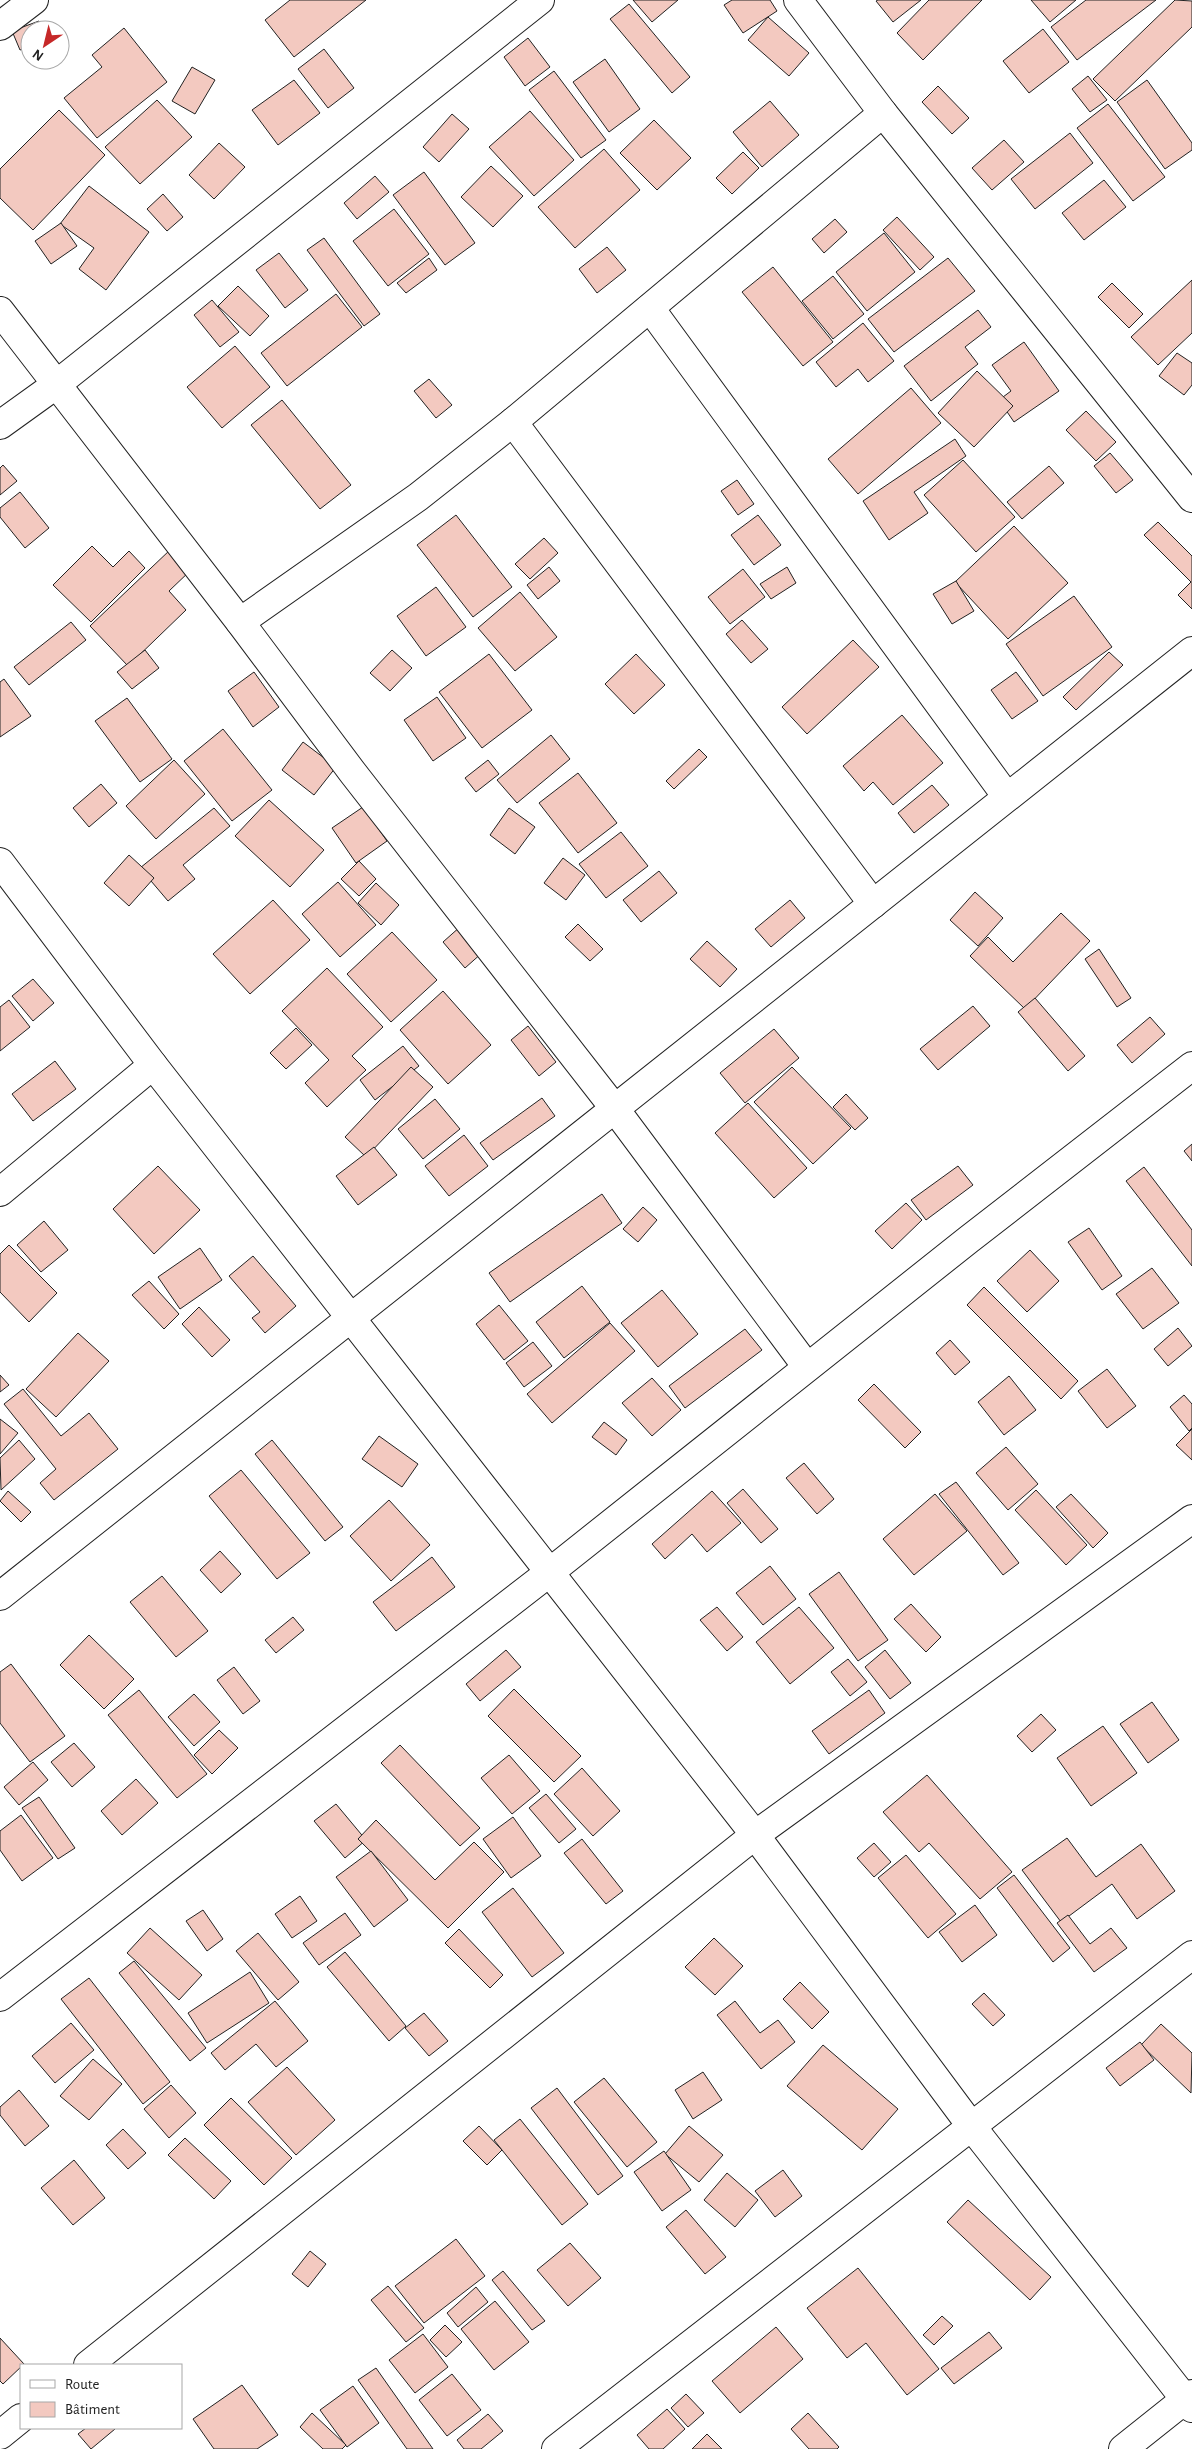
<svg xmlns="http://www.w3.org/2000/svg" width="1192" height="2449" font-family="'Alegreya Sans',sans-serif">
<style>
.building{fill:#f3c9c0;stroke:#222}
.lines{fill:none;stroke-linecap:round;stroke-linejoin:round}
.minor-casing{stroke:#222;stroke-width:30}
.minor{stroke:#fff;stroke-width:28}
</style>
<rect width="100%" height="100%" fill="#fff"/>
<g class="building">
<polygon points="290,0 366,0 294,57 265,20"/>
<polygon points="633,0 678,0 652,22"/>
<polygon points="732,0 770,0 777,11 743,33 724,5"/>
<polygon points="878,0 921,0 893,22 876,1"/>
<polygon points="929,0 982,0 923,60 897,33"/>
<polygon points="1031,0 1076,0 1050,22"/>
<polygon points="1086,0 1156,0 1077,60 1051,27"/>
<polygon points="1175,0 1192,1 1192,27 1115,101 1093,79"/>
<polygon points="629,4 690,77 672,93 610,19"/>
<polygon points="768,17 809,53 789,76 748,40"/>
<polygon points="39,21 42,30 30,30 30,47 20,50 12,31"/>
<polygon points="124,28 167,82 97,138 64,98 102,67 92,55"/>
<polygon points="1043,29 1069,62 1029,93 1003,61"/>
<polygon points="528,38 550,67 525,86 504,57"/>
<polygon points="324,49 354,88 328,108 298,69"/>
<polygon points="605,59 640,109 609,132 573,82"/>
<polygon points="192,67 215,80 195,114 172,101"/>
<polygon points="554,71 606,140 581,158 529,90"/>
<polygon points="1088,76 1107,100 1090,112 1072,89"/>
<polygon points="294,80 320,113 278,145 252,110"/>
<polygon points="1147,80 1192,143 1192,150 1165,169 1117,102"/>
<polygon points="938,86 969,118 952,134 922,102"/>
<polygon points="157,100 192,137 140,184 105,147"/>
<polygon points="770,101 799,135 762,167 733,132"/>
<polygon points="1108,104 1165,177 1133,201 1077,128"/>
<polygon points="59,110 105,155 33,230 0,198 0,169"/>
<polygon points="530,111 574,160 534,196 489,147"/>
<polygon points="452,114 469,129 439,162 423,147"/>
<polygon points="654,120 691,158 657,190 620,153"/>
<polygon points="1070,133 1093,163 1035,209 1011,179"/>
<polygon points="1004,140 1024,162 992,190 972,168"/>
<polygon points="219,143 245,167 214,199 189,175"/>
<polygon points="604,149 640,190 575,248 538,207"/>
<polygon points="743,152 759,168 732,194 716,178"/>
<polygon points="491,166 523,196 493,227 461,197"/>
<polygon points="424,172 475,243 445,265 393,195"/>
<polygon points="375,176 389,192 357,219 344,203"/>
<polygon points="1104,180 1126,207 1084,240 1062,213"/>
<polygon points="89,186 149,232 106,290 79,269 94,248 60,224"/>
<polygon points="163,194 183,217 167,231 147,209"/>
<polygon points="394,209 429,254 388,286 353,241"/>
<polygon points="897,217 934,257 920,270 883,230"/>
<polygon points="835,219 847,232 824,253 812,239"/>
<polygon points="61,223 77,246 51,264 35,241"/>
<polygon points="884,233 915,272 867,311 836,272"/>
<polygon points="324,238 380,314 364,326 307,250"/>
<polygon points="607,247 626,270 597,293 579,269"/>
<polygon points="279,253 308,290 285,308 256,270"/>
<polygon points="429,258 437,270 406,293 397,283"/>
<polygon points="948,258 975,291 894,352 868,319"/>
<polygon points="773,267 833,342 803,366 742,292"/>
<polygon points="833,276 864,314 833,339 802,301"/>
<polygon points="1192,280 1192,333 1158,365 1131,337"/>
<polygon points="1112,283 1143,314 1129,328 1098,297"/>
<polygon points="238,286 269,316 250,336 218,306"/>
<polygon points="336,294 362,327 287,386 261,353"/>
<polygon points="212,300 239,332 220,347 194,315"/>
<polygon points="978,310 991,327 965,347 978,364 931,401 904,366"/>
<polygon points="863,323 894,361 868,382 858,369 836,387 816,362"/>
<polygon points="1024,342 1059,391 1014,422 999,400 1011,391 992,365"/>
<polygon points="235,346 270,387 222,428 187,387"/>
<polygon points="1177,353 1192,363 1192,385 1184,395 1159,376"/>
<polygon points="977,371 1013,406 974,447 938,413"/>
<polygon points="429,379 452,405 436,418 414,391"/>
<polygon points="911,388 941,423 858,494 828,459"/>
<polygon points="282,400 351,485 320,509 251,425"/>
<polygon points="1086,411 1116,442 1096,461 1066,430"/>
<polygon points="955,439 966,456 914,492 928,513 889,540 863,501"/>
<polygon points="1110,453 1133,480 1116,493 1094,466"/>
<polygon points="963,460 1015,517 976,552 924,495"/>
<polygon points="3,465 17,481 0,495 0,468"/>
<polygon points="1049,466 1064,483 1022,519 1007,502"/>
<polygon points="737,480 754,504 738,515 721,491"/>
<polygon points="20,492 49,528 25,548 0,517 0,508"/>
<polygon points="456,515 512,587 473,617 417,545"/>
<polygon points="758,515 781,545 754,565 731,535"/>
<polygon points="1158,522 1192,556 1192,609 1178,595 1191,582 1144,535"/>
<polygon points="1014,526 1068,583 1008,639 955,582"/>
<polygon points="544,538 558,553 530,579 515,564"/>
<polygon points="92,546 113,567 129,551 145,568 91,622 53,585"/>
<polygon points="171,549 191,570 169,591 186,610 128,666 90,626"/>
<polygon points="549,567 560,581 538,599 527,585"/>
<polygon points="787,567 796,583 771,599 760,584"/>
<polygon points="743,569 765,597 730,624 708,597"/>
<polygon points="956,581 974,611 952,624 933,594"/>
<polygon points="436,587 466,627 426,656 397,616"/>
<polygon points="520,592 557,637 515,671 478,628"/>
<polygon points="1074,596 1112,647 1043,696 1006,644"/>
<polygon points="742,620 768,649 751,663 726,634"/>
<polygon points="71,622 86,640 29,685 14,667"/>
<polygon points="853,640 879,667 807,734 782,707"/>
<polygon points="145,650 159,668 132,689 117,672"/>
<polygon points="392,650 412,668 390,691 370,673"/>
<polygon points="1109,652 1123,665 1076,710 1063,697"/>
<polygon points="489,654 532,710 482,748 439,692"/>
<polygon points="636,654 665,685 634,714 605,684"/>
<polygon points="254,672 279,707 253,727 228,691"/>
<polygon points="1016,672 1038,701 1012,719 991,690"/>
<polygon points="4,679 31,716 0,737 0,682"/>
<polygon points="437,697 466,738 433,761 404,720"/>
<polygon points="127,698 172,759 140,782 95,721"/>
<polygon points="902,715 943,763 893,805 873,782 864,791 843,766"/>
<polygon points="223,729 272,790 232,821 184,761"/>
<polygon points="551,735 570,759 517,803 497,780"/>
<polygon points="303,742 336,767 314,795 282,770"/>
<polygon points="699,749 707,757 674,789 666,781"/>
<polygon points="174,760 205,794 156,839 126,806"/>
<polygon points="488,760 499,774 476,792 465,778"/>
<polygon points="578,773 617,823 578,853 539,803"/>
<polygon points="101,784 117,803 89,827 73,808"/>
<polygon points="932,785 949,805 914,833 898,813"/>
<polygon points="269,800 324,850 290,887 235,836"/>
<polygon points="363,807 387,841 356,863 332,828"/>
<polygon points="214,808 230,826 183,865 195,879 168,901 140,868"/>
<polygon points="509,808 535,827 515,854 490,835"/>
<polygon points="621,832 648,866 606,898 579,864"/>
<polygon points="129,855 154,878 129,906 104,883"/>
<polygon points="563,858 585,875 566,900 544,883"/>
<polygon points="359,861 376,879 359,896 341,879"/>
<polygon points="659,871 677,893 641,922 623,900"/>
<polygon points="338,882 376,925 340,957 302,914"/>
<polygon points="376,883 399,905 381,925 358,903"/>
<polygon points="975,892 1003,918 978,946 950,920"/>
<polygon points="273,900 310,940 250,994 213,954"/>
<polygon points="790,900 805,918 771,947 755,929"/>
<polygon points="1061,913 1090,941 1025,1009 970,956 988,937 1013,962"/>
<polygon points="578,924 603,949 590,961 565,937"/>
<polygon points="461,926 483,952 465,968 443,942"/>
<polygon points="392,932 437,980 391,1022 347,974"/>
<polygon points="707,941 737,969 720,987 690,959"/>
<polygon points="1099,949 1131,998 1117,1007 1085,959"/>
<polygon points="327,968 383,1027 352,1056 366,1070 327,1107 305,1083 329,1060 282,1011"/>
<polygon points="33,979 54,1003 33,1021 12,996"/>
<polygon points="443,991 491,1045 448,1084 400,1030"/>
<polygon points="1035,998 1085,1056 1068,1071 1018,1012"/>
<polygon points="9,1000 30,1027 0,1051 0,1007"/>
<polygon points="973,1006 990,1026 938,1070 920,1049"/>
<polygon points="1150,1017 1165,1034 1132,1063 1117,1045"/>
<polygon points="528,1026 556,1062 539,1076 511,1040"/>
<polygon points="296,1028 312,1045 286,1069 270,1053"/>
<polygon points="774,1029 799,1058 745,1103 720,1073"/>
<polygon points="403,1046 419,1066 375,1100 360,1080"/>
<polygon points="55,1061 76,1089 33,1121 12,1094"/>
<polygon points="411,1067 433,1087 366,1157 345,1137"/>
<polygon points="792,1067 851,1128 813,1164 754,1102"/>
<polygon points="846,1094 868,1118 855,1130 833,1107"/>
<polygon points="542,1098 555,1116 493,1160 480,1143"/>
<polygon points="435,1099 460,1129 423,1159 398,1129"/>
<polygon points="748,1103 807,1168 774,1198 715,1133"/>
<polygon points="464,1135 488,1166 449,1196 425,1166"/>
<polygon points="1192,1144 1192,1161 1184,1151"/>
<polygon points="374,1147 397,1175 358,1205 336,1176"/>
<polygon points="158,1166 200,1210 154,1254 113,1209"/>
<polygon points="958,1166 973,1185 926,1220 911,1200"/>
<polygon points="1144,1167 1192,1230 1192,1266 1126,1181"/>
<polygon points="602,1194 622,1223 510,1302 489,1273"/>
<polygon points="906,1203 922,1220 892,1249 875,1231"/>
<polygon points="643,1207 657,1220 638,1242 623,1229"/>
<polygon points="44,1221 68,1250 41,1272 17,1245"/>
<polygon points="1089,1228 1122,1276 1102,1290 1068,1242"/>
<polygon points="9,1245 57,1293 29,1322 0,1292 0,1254"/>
<polygon points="200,1248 222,1280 180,1309 158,1277"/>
<polygon points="1030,1250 1059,1281 1027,1312 997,1281"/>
<polygon points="253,1256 296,1306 265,1333 252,1318 260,1312 229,1276"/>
<polygon points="1152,1268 1179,1303 1143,1329 1116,1294"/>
<polygon points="149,1281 179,1314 164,1329 132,1295"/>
<polygon points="582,1286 610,1322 564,1358 536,1322"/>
<polygon points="984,1287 1078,1381 1061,1399 967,1305"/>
<polygon points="662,1290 698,1334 658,1367 621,1323"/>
<polygon points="499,1305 528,1341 504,1360 476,1324"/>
<polygon points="199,1307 230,1340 212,1357 182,1324"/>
<polygon points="610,1323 635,1351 552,1423 527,1394"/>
<polygon points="1178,1328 1192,1346 1168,1366 1154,1349"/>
<polygon points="745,1329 762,1350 685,1408 669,1386"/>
<polygon points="78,1333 109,1361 56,1417 26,1389"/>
<polygon points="950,1340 970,1362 955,1375 936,1353"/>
<polygon points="533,1342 552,1366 524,1387 506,1363"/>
<polygon points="1107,1369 1136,1406 1107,1428 1078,1391"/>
<polygon points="0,1375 9,1385 0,1392"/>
<polygon points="1009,1376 1036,1410 1004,1435 978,1402"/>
<polygon points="652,1378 681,1410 652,1436 622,1403"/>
<polygon points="874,1384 921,1432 905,1448 858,1400"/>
<polygon points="23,1389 61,1436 89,1413 118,1449 54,1500 40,1483 56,1469 4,1404"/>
<polygon points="1184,1395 1192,1404 1192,1428 1189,1431 1170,1407"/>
<polygon points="0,1419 18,1433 0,1454"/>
<polygon points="604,1422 627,1440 616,1455 592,1437"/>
<polygon points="1192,1429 1192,1460 1176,1445"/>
<polygon points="379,1436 418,1464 402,1487 362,1459"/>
<polygon points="19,1440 35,1459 1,1490 0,1458"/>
<polygon points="272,1440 343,1527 325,1541 255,1454"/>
<polygon points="1006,1447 1038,1484 1008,1510 976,1473"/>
<polygon points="804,1463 834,1499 817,1514 786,1478"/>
<polygon points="241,1470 310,1553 277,1579 209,1496"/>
<polygon points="956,1482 1019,1563 1003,1575 939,1494"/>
<polygon points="743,1489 778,1529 761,1543 727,1503"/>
<polygon points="1036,1490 1087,1545 1066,1565 1015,1510"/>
<polygon points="8,1491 31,1512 21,1522 0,1501"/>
<polygon points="712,1491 741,1523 707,1552 692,1534 665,1559 652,1544"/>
<polygon points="935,1494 967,1531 914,1575 883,1539"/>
<polygon points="1071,1494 1108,1533 1093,1548 1056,1507"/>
<polygon points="389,1500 430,1545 391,1581 350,1536"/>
<polygon points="220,1551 241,1574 221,1593 200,1570"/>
<polygon points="432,1557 455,1587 396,1631 373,1602"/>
<polygon points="770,1566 796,1599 763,1625 736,1593"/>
<polygon points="839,1572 888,1640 858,1661 809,1594"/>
<polygon points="162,1576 208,1631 176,1657 130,1602"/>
<polygon points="911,1604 941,1637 926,1652 894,1619"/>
<polygon points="717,1607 743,1637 727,1651 700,1620"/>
<polygon points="799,1607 834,1648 790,1684 756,1642"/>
<polygon points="293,1617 304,1630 276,1653 265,1640"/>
<polygon points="89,1635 134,1679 104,1709 60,1665"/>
<polygon points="506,1650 521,1667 480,1701 466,1684"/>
<polygon points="885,1650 911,1683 890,1699 865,1667"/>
<polygon points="848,1659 867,1682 850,1696 831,1672"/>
<polygon points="11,1664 65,1736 30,1762 0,1723 0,1672"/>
<polygon points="234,1667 260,1701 243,1714 217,1680"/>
<polygon points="514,1689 581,1756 554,1782 488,1716"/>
<polygon points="139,1690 207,1774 177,1798 108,1715"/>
<polygon points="869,1690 885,1713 829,1754 812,1731"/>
<polygon points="194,1694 220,1722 194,1746 168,1717"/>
<polygon points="1152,1702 1179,1740 1148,1763 1120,1724"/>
<polygon points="1041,1714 1056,1730 1032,1752 1017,1736"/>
<polygon points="1103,1726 1137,1773 1091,1806 1057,1758"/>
<polygon points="219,1730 238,1748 212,1774 194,1755"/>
<polygon points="74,1743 95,1767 72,1787 51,1762"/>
<polygon points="400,1745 480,1828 460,1846 381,1763"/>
<polygon points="509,1755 540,1791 512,1814 481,1778"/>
<polygon points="33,1762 48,1780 19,1805 4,1787"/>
<polygon points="582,1768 620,1811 593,1836 554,1794"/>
<polygon points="927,1775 1012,1872 980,1899 929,1843 919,1852 883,1812"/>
<polygon points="136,1779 158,1803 122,1835 101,1811"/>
<polygon points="546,1794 576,1829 559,1843 529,1808"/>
<polygon points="39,1797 75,1848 58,1859 22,1808"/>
<polygon points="336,1804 366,1840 345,1858 314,1821"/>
<polygon points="21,1815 53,1858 22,1881 0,1850 0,1831"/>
<polygon points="513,1817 541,1856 511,1878 483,1839"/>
<polygon points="376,1820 435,1880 474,1842 504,1872 448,1928 358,1839"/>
<polygon points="1067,1838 1096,1877 1141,1844 1175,1891 1137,1919 1112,1884 1061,1922 1022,1870"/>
<polygon points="582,1839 623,1891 606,1904 564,1853"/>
<polygon points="874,1843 891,1862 874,1877 857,1858"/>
<polygon points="371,1851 408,1900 374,1927 336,1877"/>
<polygon points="906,1855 956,1914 928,1938 878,1878"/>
<polygon points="1014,1875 1070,1948 1053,1962 997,1888"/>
<polygon points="513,1888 564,1953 532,1977 482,1912"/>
<polygon points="300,1896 317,1921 292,1938 275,1914"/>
<polygon points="975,1905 997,1935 962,1962 939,1932"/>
<polygon points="203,1910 223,1939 207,1951 186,1921"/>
<polygon points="345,1913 361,1935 319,1965 303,1943"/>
<polygon points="1068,1915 1090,1944 1111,1928 1127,1948 1094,1972 1057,1923"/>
<polygon points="150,1928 202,1975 179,2000 127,1953"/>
<polygon points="459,1929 503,1975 490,1988 445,1943"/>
<polygon points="258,1933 299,1982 278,2000 236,1951"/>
<polygon points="714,1938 743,1966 715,1995 685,1967"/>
<polygon points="345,1952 406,2026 389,2041 327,1967"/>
<polygon points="134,1961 206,2048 190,2061 119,1973"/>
<polygon points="250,1972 269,2003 207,2043 188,2013"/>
<polygon points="89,1978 170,2082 143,2104 61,1999"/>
<polygon points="800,1982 829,2012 812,2029 783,1999"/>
<polygon points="984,1993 1005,2015 993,2026 972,2004"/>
<polygon points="275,2001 308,2041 276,2067 256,2044 225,2070 211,2053"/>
<polygon points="735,2001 760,2033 778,2020 795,2042 761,2069 717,2015"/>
<polygon points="424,2013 448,2041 429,2056 405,2028"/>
<polygon points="71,2023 94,2050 55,2083 32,2056"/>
<polygon points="1161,2024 1192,2053 1191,2093 1141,2045"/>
<polygon points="1140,2042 1154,2060 1120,2086 1106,2068"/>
<polygon points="823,2045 898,2109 862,2150 787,2086"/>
<polygon points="93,2059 122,2084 89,2120 60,2096"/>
<polygon points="287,2067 335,2120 296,2155 248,2102"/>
<polygon points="703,2072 722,2100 693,2119 675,2090"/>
<polygon points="604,2078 657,2142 627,2167 574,2102"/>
<polygon points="171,2085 196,2113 169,2138 144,2109"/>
<polygon points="557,2088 623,2176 598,2195 531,2108"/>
<polygon points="19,2090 49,2126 25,2146 0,2115 0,2107"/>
<polygon points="231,2098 292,2158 264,2185 204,2125"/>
<polygon points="520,2119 588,2204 562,2225 494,2140"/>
<polygon points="479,2126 502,2150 487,2165 463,2141"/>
<polygon points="689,2126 723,2155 699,2182 665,2154"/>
<polygon points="123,2129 146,2153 128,2169 106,2145"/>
<polygon points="185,2138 231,2181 214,2199 168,2155"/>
<polygon points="664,2151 691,2190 662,2211 634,2172"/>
<polygon points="74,2160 105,2198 73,2225 41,2188"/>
<polygon points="783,2170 802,2196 775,2217 755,2191"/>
<polygon points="727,2173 758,2200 735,2227 704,2200"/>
<polygon points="968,2200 1051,2277 1030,2300 947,2222"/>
<polygon points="686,2210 726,2257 705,2274 666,2227"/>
<polygon points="456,2239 485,2276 424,2323 395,2286"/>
<polygon points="570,2243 601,2278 568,2306 537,2270"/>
<polygon points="310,2251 326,2264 308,2287 292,2274"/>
<polygon points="858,2268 939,2369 907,2395 866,2343 847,2358 807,2308"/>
<polygon points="503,2271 545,2321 532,2330 492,2280"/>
<polygon points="388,2286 424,2328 406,2342 371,2300"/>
<polygon points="476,2287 488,2302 458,2327 447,2313"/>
<polygon points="495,2301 529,2342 494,2370 461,2329"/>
<polygon points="942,2316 953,2326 934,2345 923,2335"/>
<polygon points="445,2325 462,2342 446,2357 430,2340"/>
<polygon points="776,2327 803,2359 740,2413 712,2381"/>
<polygon points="989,2332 1002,2348 954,2384 941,2368"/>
<polygon points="423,2334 448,2367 415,2393 389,2360"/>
<polygon points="0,2338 24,2364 3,2384 0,2381"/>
<polygon points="376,2368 433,2449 407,2449 358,2380"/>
<polygon points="452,2374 481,2410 447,2436 419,2400"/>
<polygon points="242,2385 278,2435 257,2449 214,2449 193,2419"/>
<polygon points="353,2386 379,2423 347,2447 320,2410"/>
<polygon points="686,2394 704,2413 688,2427 671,2408"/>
<polygon points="667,2409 685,2429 663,2449 649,2449 637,2435"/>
<polygon points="312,2413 346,2445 342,2449 323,2449 300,2427"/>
<polygon points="808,2413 839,2447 837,2449 809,2449 791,2429"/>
<polygon points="488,2414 503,2431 481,2449 464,2449 457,2440"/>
<polygon points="86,2428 115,2428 115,2429 91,2449 78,2434"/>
<polygon points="707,2434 722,2449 692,2449"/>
</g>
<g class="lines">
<defs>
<g id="minor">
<polyline points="798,0 883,113 1192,498"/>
<polyline points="0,26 34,0"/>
<polyline points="650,308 1007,797"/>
<polyline points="0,311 240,622 353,773 615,1109 807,1367"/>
<polyline points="513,422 873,904"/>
<polyline points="0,425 57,384 540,0"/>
<polyline points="240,622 418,497 513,422 883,113"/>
<polyline points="0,862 153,1065 755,1835 972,2127 1192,2408"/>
<polyline points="0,1192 153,1065"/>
<polyline points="0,1596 1192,651"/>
<polyline points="0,1997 550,1572 968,1240 1192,1066"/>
<polyline points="88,2365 755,1835 1192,1519"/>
<polyline points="0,2435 21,2418"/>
<polyline points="556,2449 1192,1955"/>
<polyline points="1123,2449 1192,2394"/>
</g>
</defs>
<use href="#minor" class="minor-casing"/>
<use href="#minor" class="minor"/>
</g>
<rect x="20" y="2364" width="162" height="65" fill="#ffffff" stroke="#a7a7a7"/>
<rect x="30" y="2380" width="25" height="8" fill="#ffffff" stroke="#a7a7a7"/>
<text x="65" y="2389" font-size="15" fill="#222222">Route</text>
<rect x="30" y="2402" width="25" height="15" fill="#f3c9c0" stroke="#a7a7a7"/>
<text x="65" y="2414" font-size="15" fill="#222222">Bâtiment</text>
<g transform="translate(45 45) rotate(215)"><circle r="24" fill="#ffffff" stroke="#a7a7a7"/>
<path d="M0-4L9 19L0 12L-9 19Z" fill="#c62828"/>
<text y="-8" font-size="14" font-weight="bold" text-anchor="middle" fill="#222222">N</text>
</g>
</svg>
